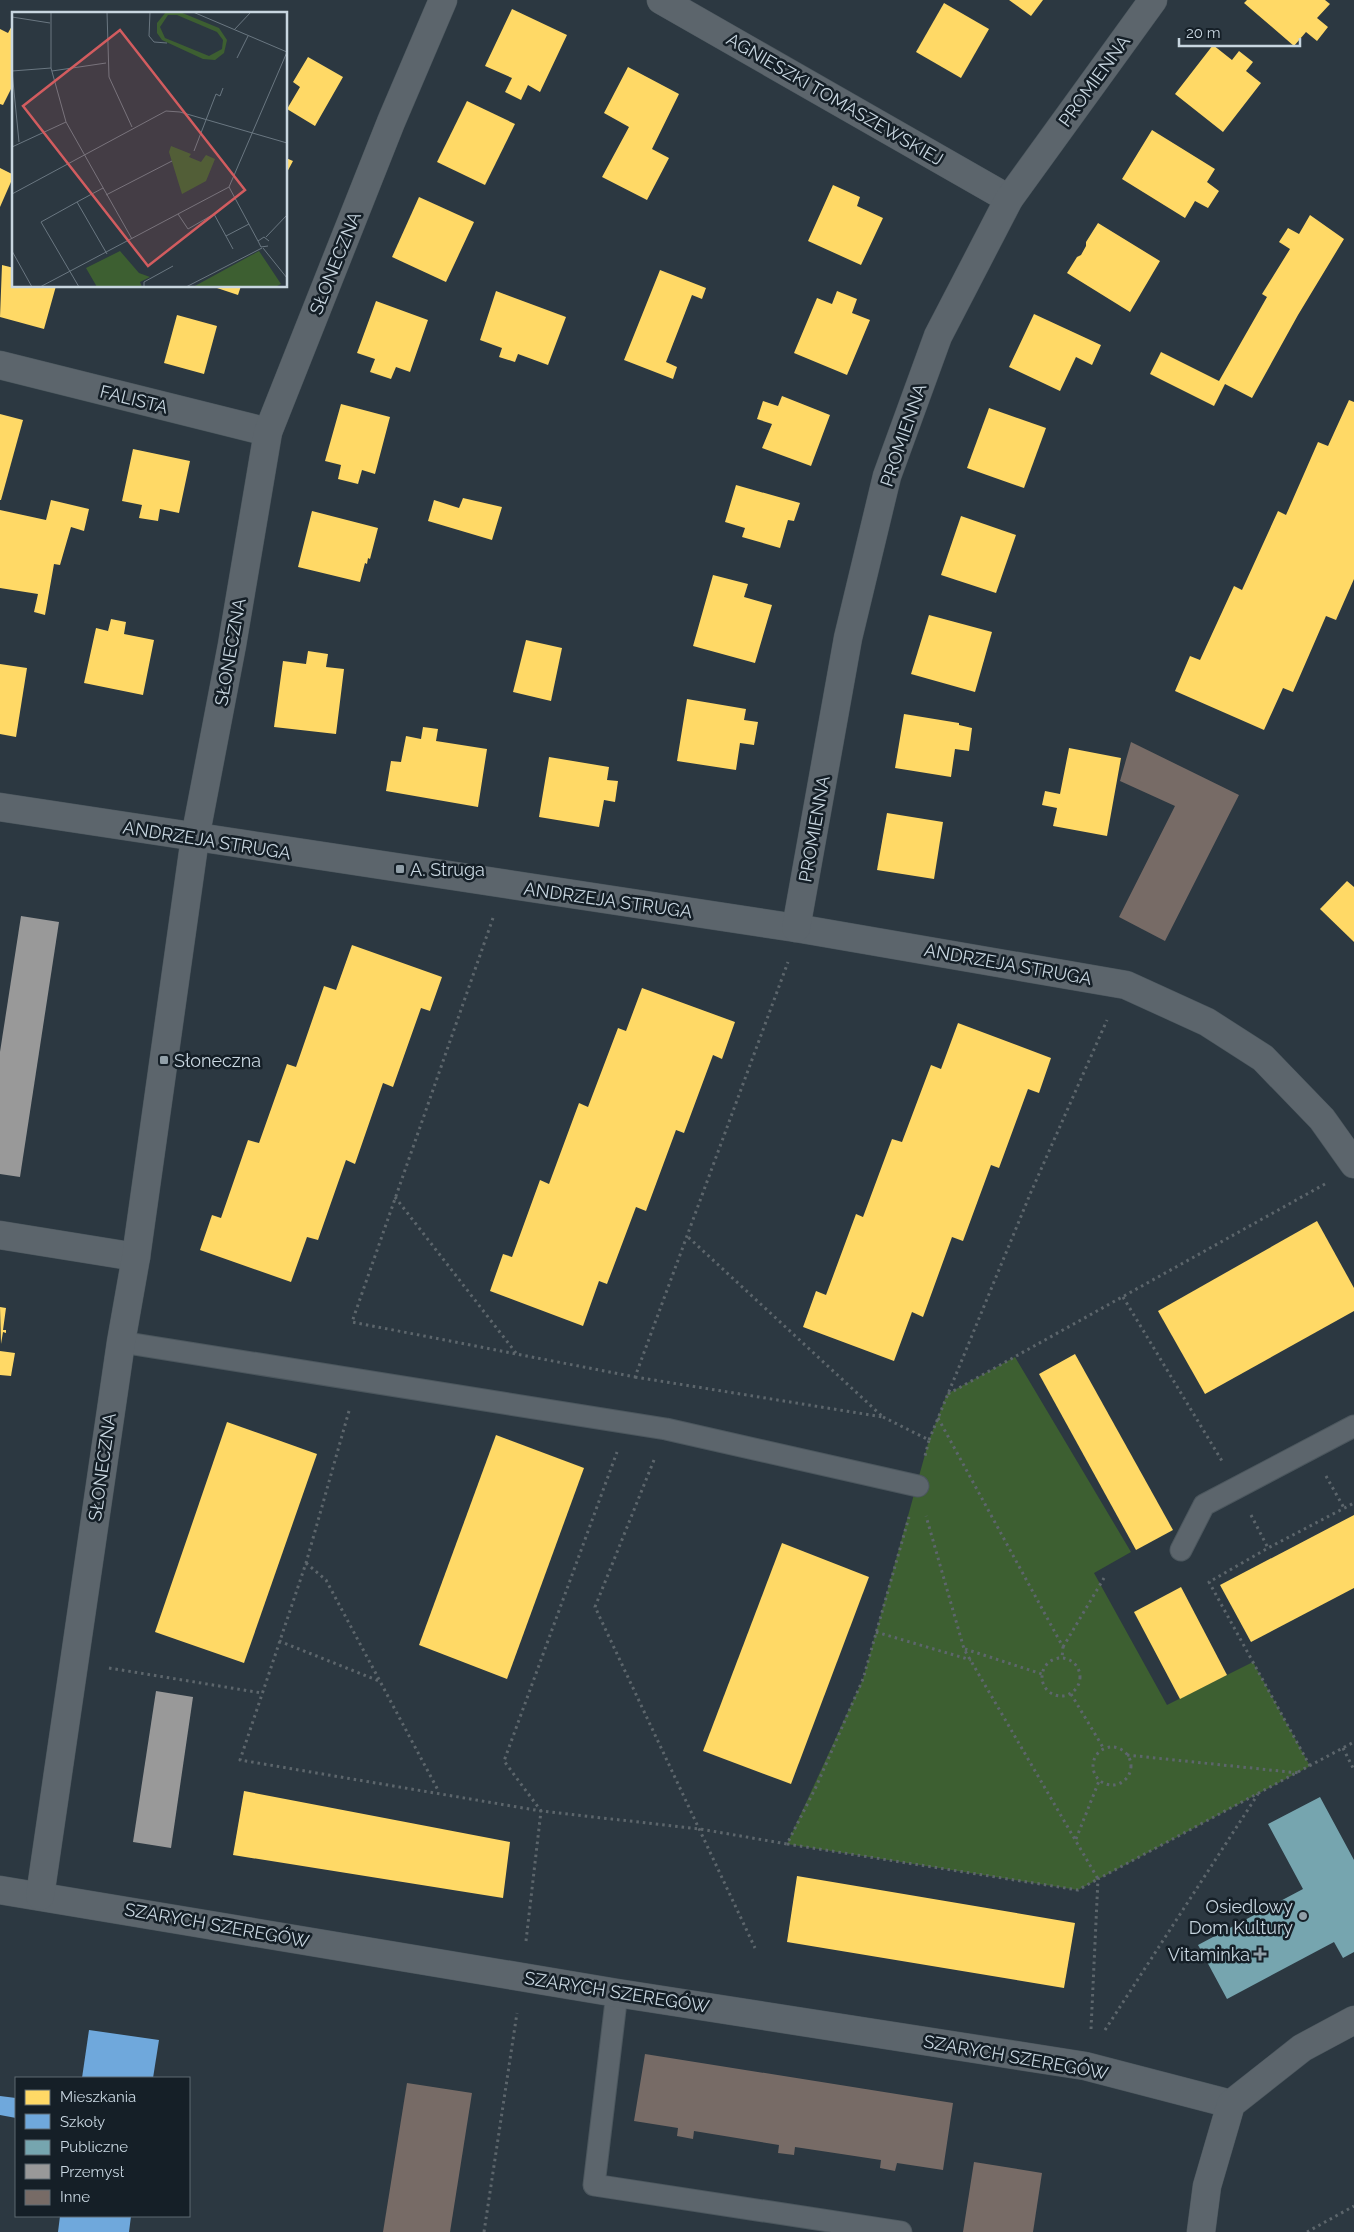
<svg xmlns="http://www.w3.org/2000/svg" width="1354" height="2232" font-family="Raleway,sans-serif">
<style>
.green{fill:#3d5f31}
.homes{fill:#ffd966}
.schools{fill:#6fa8dc}
.public{fill:#76a5af}
.industry{fill:#999}
.building{fill:#776b66}
.lines{fill:none;stroke-linecap:round;stroke-linejoin:round}
.lane-casing{stroke:#4c575e;stroke-width:23}
.street-casing{stroke:#4c575e;stroke-width:29}
.path{stroke:#5d666c;stroke-width:3;stroke-dasharray:2.5 4;stroke-linecap:butt}
.lane{stroke:#5c656c;stroke-width:21}
.street{stroke:#5c656c;stroke-width:28}
.poi-dot{fill:#919fa8;stroke:#151f27;stroke-width:2}
.labels{text-anchor:middle;dominant-baseline:central;stroke-width:5;stroke-linejoin:round;paint-order:stroke}
.street-label{font-size:18px;fill:#c8d6e0;stroke:#151f27}
.poi-label{font-size:18px;fill:#c8d6e0;stroke:#151f27;text-anchor:start}
.inset-road{fill:none;stroke:#6a7781;stroke-width:1}
.view{fill:#d25c5f;fill-opacity:0.15;stroke:#d25c5f;stroke-width:2.5}
.inset-edge{fill:none;stroke:#c8d6e0;stroke-width:2.5}
</style>
<rect width="100%" height="100%" fill="#2c3841"/>
<polygon class="green" points="1015,1357 1131,1552 1094,1573 1167,1705 1253,1662 1310,1766 1078,1890 787,1844 863,1679 929,1440 947,1394"/>
<g class="homes">
<polygon points="1009,0 1043,0 1031,16"/>
<polygon points="1247,0 1325,0 1330,4 1317,18 1328,27 1317,41 1306,32 1294,46 1244,3"/>
<polygon points="944,3 989,29 961,78 916,52"/>
<polygon points="512,9 567,35 540,92 528,85 521,100 505,92 512,78 485,66"/>
<polygon points="14,22 14,83 3,105 0,104 0,29 8,33"/>
<polygon points="1213,45 1232,60 1239,51 1253,62 1246,71 1261,83 1223,132 1175,94"/>
<polygon points="308,57 343,77 315,126 287,109 300,87 293,82"/>
<polygon points="628,67 679,94 652,149 669,158 647,200 602,177 629,127 604,113"/>
<polygon points="467,101 515,124 485,185 437,162"/>
<polygon points="1152,130 1215,169 1207,182 1219,191 1208,208 1195,201 1185,218 1122,179"/>
<polygon points="286,158 293,161 286,174"/>
<polygon points="0,168 14,175 0,207"/>
<polygon points="833,185 860,197 857,206 883,218 861,265 808,241"/>
<polygon points="419,197 474,222 446,282 392,257"/>
<polygon points="1310,215 1344,239 1298,315 1252,398 1225,384 1214,406 1150,374 1161,352 1219,381 1267,297 1262,294 1290,249 1279,242 1288,228 1299,234"/>
<polygon points="1098,223 1160,261 1130,312 1067,273 1077,257 1081,255 1086,246 1086,242"/>
<polygon points="2,265 14,268 14,286 56,286 44,329 0,317"/>
<polygon points="660,270 706,288 702,299 692,295 666,362 677,367 673,379 624,360"/>
<polygon points="211,286 241,286 238,295"/>
<polygon points="496,291 566,317 548,365 518,354 515,362 499,357 502,348 480,340"/>
<polygon points="837,291 857,299 852,313 870,320 847,375 794,353 817,298 832,304"/>
<polygon points="376,301 428,320 410,372 396,367 391,379 370,372 375,359 357,353"/>
<polygon points="1034,314 1101,345 1092,365 1076,357 1060,391 1009,367"/>
<polygon points="177,315 217,326 204,374 164,363"/>
<polygon points="782,396 830,415 811,466 762,448 772,424 757,419 763,401 778,406"/>
<polygon points="1349,400 1354,402 1354,579 1336,620 1326,616 1293,692 1283,688 1264,730 1175,691 1190,656 1200,660 1234,586 1242,590 1278,511 1286,515 1318,442 1328,446"/>
<polygon points="341,404 390,417 375,474 362,470 358,484 338,479 341,465 325,461"/>
<polygon points="989,408 1046,428 1024,488 967,468"/>
<polygon points="0,414 23,420 1,500 0,500"/>
<polygon points="133,449 190,461 179,513 160,509 158,521 139,518 142,505 122,501"/>
<polygon points="736,485 800,503 794,521 788,520 780,548 742,537 745,528 725,522"/>
<polygon points="463,498 502,507 492,540 428,521 434,500 459,508"/>
<polygon points="51,500 89,509 84,531 71,527 60,565 54,564 45,615 34,612 38,594 0,588 0,510 46,520"/>
<polygon points="312,511 378,528 370,559 368,558 367,564 365,563 360,582 298,567"/>
<polygon points="961,516 1016,535 996,593 941,575"/>
<polygon points="713,575 748,584 744,597 772,605 755,663 693,646"/>
<polygon points="929,615 992,632 975,692 911,674"/>
<polygon points="111,619 126,622 124,634 154,640 143,695 84,683 96,628 108,631"/>
<polygon points="526,640 562,648 551,701 513,692"/>
<polygon points="308,651 328,654 326,667 344,669 336,734 274,727 283,661 306,664"/>
<polygon points="0,664 27,668 16,737 0,734"/>
<polygon points="687,699 746,709 744,720 758,722 754,745 740,743 736,770 677,761"/>
<polygon points="904,714 959,723 959,725 972,728 969,751 955,749 951,777 895,768"/>
<polygon points="423,727 438,729 436,741 487,749 478,807 386,791 391,761 401,762 406,736 421,739"/>
<polygon points="1069,748 1121,758 1107,836 1053,826 1057,808 1042,805 1045,791 1060,794"/>
<polygon points="549,757 609,767 607,780 618,781 615,802 604,800 599,827 539,817"/>
<polygon points="887,813 943,822 934,879 877,870"/>
<polygon points="1347,881 1354,887 1354,942 1320,909"/>
<polygon points="352,945 442,977 430,1011 421,1008 393,1087 383,1083 355,1164 346,1160 318,1240 307,1237 291,1282 200,1250 212,1215 221,1218 248,1140 259,1143 287,1064 296,1067 324,986 336,990"/>
<polygon points="642,988 735,1022 722,1059 713,1055 684,1133 676,1130 646,1211 636,1207 607,1284 599,1281 583,1326 490,1291 503,1254 512,1257 540,1180 549,1184 579,1103 588,1107 618,1028 626,1031"/>
<polygon points="958,1023 1051,1058 1039,1093 1028,1089 999,1168 991,1165 963,1241 952,1237 923,1317 912,1312 894,1361 803,1327 816,1291 826,1295 856,1214 863,1217 892,1139 902,1142 931,1065 941,1069"/>
<polygon points="1317,1221 1354,1288 1354,1311 1205,1394 1158,1311"/>
<polygon points="0,1307 6,1308 3,1330 6,1330 6,1333 3,1332 1,1344"/>
<polygon points="0,1351 15,1353 11,1376 0,1375"/>
<polygon points="1075,1354 1173,1530 1136,1550 1039,1374"/>
<polygon points="227,1422 317,1454 244,1663 155,1632"/>
<polygon points="496,1435 584,1468 507,1679 419,1645"/>
<polygon points="1354,1515 1354,1588 1251,1642 1220,1585"/>
<polygon points="782,1543 869,1577 791,1784 703,1751"/>
<polygon points="1181,1587 1227,1675 1180,1699 1134,1612"/>
<polygon points="244,1791 510,1842 503,1898 233,1855"/>
<polygon points="797,1876 1075,1923 1064,1988 787,1942"/>
</g>
<g class="schools">
<polygon points="89,2030 159,2040 153,2078 82,2078"/>
<polygon points="0,2096 16,2098 16,2118 0,2115"/>
<polygon points="60,2216 131,2216 129,2232 58,2232"/>
</g>
<polygon class="public" points="1320,1797 1354,1860 1354,1952 1343,1958 1334,1942 1227,1999 1198,1945 1303,1889 1268,1824"/>
<g class="industry">
<polygon points="21,916 59,922 20,1177 0,1174 0,1052"/>
<polygon points="156,1691 193,1697 171,1848 133,1842"/>
</g>
<g class="building">
<polygon points="1131,742 1239,795 1165,941 1119,917 1175,806 1120,781"/>
<polygon points="645,2054 953,2103 943,2170 897,2163 895,2171 880,2168 881,2160 795,2147 794,2155 778,2153 779,2145 694,2131 693,2139 677,2136 678,2128 634,2121"/>
<polygon points="407,2083 472,2093 450,2232 383,2232"/>
<polygon points="974,2162 1042,2173 1033,2232 963,2232"/>
</g>
<g class="lines">
<defs>
<g id="lane">
<polyline points="121,1342 666,1429 918,1486"/>
<polyline points="1181,1550 1204,1505 1354,1426"/>
<polyline points="617,1993 594,2185 901,2232"/>
</g>
<g id="street">
<polyline points="661,0 1009,199"/>
<polyline points="0,365 268,432"/>
<polyline points="0,807 796,928 1126,985 1207,1022 1263,1058 1322,1119 1354,1164"/>
<polyline points="796,928 848,638 887,476 938,336 1009,199 1153,0"/>
<polyline points="0,1235 136,1257"/>
<polyline points="0,1890 617,1993 1085,2066 1231,2104"/>
<polyline points="40,1896 121,1342 136,1257 195,838 232,645 268,432 391,122 443,0"/>
<polyline points="1201,2232 1207,2186 1231,2104 1302,2048 1354,2020"/>
</g>
</defs>
<use href="#lane" class="lane-casing"/>
<use href="#street" class="street-casing"/>
<g class="path">
<polyline points="493,918 352,1322 635,1377 788,962"/>
<polyline points="395,1197 516,1353"/>
<polyline points="1123,1297 1222,1461"/>
<polyline points="635,1377 883,1417 687,1236"/>
<polyline points="948,1394 1325,1184"/>
<polyline points="349,1411 306,1563 240,1760 541,1811 700,1829 787,1844 816,1787 863,1679 909,1517"/>
<polyline points="883,1417 929,1440 925,1456"/>
<polyline points="938,1418 1063,1647 1062,1658"/>
<polyline points="929,1440 1031,1192 1107,1020"/>
<polyline points="654,1460 595,1607 755,1948"/>
<polyline points="1326,1476 1344,1508"/>
<polyline points="1251,1515 1268,1548"/>
<polyline points="306,1563 326,1580 439,1792"/>
<polyline points="876,1632 971,1660"/>
<polyline points="279,1641 379,1681"/>
<polyline points="1063,1647 1104,1578"/>
<polyline points="965,1649 1042,1674"/>
<circle cx="1061" cy="1677" r="19"/>
<polyline points="109,1668 262,1693"/>
<polyline points="1071,1694 1104,1749"/>
<circle cx="1112" cy="1766" r="19"/>
<polyline points="1343,1748 1354,1770"/>
<polyline points="1127,1755 1299,1773"/>
<polyline points="1310,1766 1209,1582 1268,1548 1354,1503"/>
<polyline points="1076,1839 1099,1781"/>
<polyline points="787,1844 1078,1890 1098,1879 964,1649 926,1516"/>
<polyline points="526,1941 541,1811 504,1761 617,1452"/>
<polyline points="1091,2029 1098,1879 1354,1742"/>
<polyline points="1105,2030 1258,1794"/>
<polyline points="484,2232 517,2013"/>
<polyline points="1307,2232 1354,2206"/>
</g>
<use href="#lane" class="lane"/>
<use href="#street" class="street"/>
</g>
<g class="poi-dot">
<rect x="395" y="864" width="10" height="10" rx="2.5"/>
<rect x="159" y="1055" width="10" height="10" rx="2.5"/>
<circle cx="1303" cy="1916" r="5"/>
<path d="M1257.5 1946.5h5v5h5v5h-5v5h-5v-5h-5v-5h5z"/>
</g>
<g class="labels">
<g class="street-label">
<text transform="translate(1094 81) rotate(-54)">PROMIENNA</text>
<text transform="translate(835 99) rotate(30)">AGNIESZKI TOMASZEWSKIEJ</text>
<text transform="translate(335 263) rotate(-68)">SŁONECZNA</text>
<text transform="translate(134 399) rotate(14)">FALISTA</text>
<text transform="translate(903 435) rotate(-71)">PROMIENNA</text>
<text transform="translate(230 652) rotate(-80)">SŁONECZNA</text>
<text transform="translate(814 829) rotate(-80)">PROMIENNA</text>
<text transform="translate(207 840) rotate(9)">ANDRZEJA STRUGA</text>
<text transform="translate(608 900) rotate(8)">ANDRZEJA STRUGA</text>
<text transform="translate(1008 964) rotate(10)">ANDRZEJA STRUGA</text>
<text transform="translate(102 1467) rotate(-82)">SŁONECZNA</text>
<text transform="translate(217 1925) rotate(10)">SZARYCH SZEREGÓW</text>
<text transform="translate(617 1992) rotate(9)">SZARYCH SZEREGÓW</text>
<text transform="translate(1016 2057) rotate(10)">SZARYCH SZEREGÓW</text>
</g>
<g class="poi-label">
<text x="410" y="869">A. Struga</text>
<text x="174" y="1060">Słoneczna</text>
<text x="1293" y="1906" text-anchor="end">Osiedlowy<tspan x="1293" dy="21">Dom Kultury</tspan></text>
<text x="1250" y="1954" text-anchor="end">Vitaminka</text>
</g>
</g>
<g transform="translate(12 12)">
<rect width="275" height="275" fill="#2c3841"/>
<path d="M154,0H168L207,16L215,28L212,41L203,48L191,47L150,28L145,21V11ZM156,3H165L205,20L211,28L210,37L197,44L153,26L148,15ZM159,134L179,142L177,145L189,150L194,143L203,147L194,169L170,182L157,140ZM108,239L127,261L138,265L128,270L130,275H85L74,256ZM247,239L269,272L263,275H181Z" fill="#3d5f31" fill-rule="evenodd"/>
<path class="inset-road" d="M39,0V56L54,110L120,227M95,0L97,65L120,115M138,0L137,24L142,30L155,31M181,0L275,40L217,175L246,229M0,5L38,11M222,18L239,0M225,46L236,24M0,59L7,130M0,59L39,56M40,59L94,51M0,135L54,110M182,139L204,82L208,84L211,76M91,176L65,190L95,242M0,182L154,99L168,100L275,131M94,183L160,149M65,190L29,210L67,275M166,202L176,217L202,202L221,237M214,224L237,212M254,225L275,203M256,234L249,235L246,229L252,225L257,229M251,236L275,266M0,239L20,275M28,275L217,175M132,275V270L161,254M174,275L250,236"/>
<path class="view" d="M108,18L233,178L136,254L11,94Z"/>
<rect width="275" height="275" class="inset-edge"/>
</g>
<rect x="15" y="2077" width="175" height="140" fill="#151f27" stroke="#5d6871"/>
<rect x="25" y="2090" width="25" height="15" fill="#ffd966" stroke="#5d6871"/>
<text x="60" y="2102" font-size="15" fill="#c8d6e0">Mieszkania</text>
<rect x="25" y="2114" width="25" height="15" fill="#6fa8dc" stroke="#5d6871"/>
<text x="60" y="2127" font-size="15" fill="#c8d6e0">Szkoły</text>
<rect x="25" y="2140" width="25" height="15" fill="#76a5af" stroke="#5d6871"/>
<text x="60" y="2152" font-size="15" fill="#c8d6e0">Publiczne</text>
<rect x="25" y="2164" width="25" height="15" fill="#999999" stroke="#5d6871"/>
<text x="60" y="2177" font-size="15" fill="#c8d6e0">Przemysł</text>
<rect x="25" y="2190" width="25" height="15" fill="#776b66" stroke="#5d6871"/>
<text x="60" y="2202" font-size="15" fill="#c8d6e0">Inne</text>
<path d="M1179 38v8h121v-8" fill="none" stroke="#c8d6e0" stroke-width="2.5"/>
<text x="1186" y="38" font-size="15" fill="#c8d6e0" stroke="#151f27" stroke-width="4" paint-order="stroke">20 m</text>
</svg>
